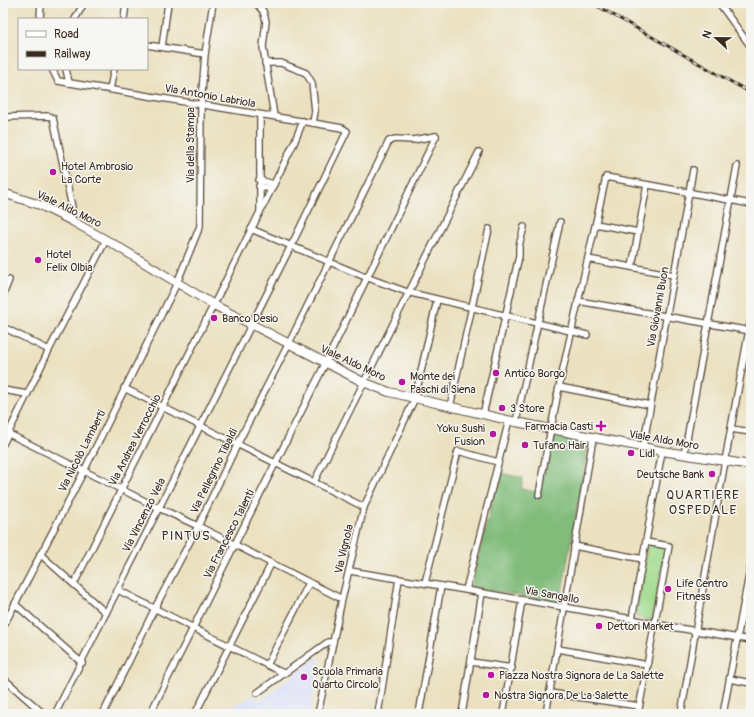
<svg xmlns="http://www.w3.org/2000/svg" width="754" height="717" font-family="Pangolin,sans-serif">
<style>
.built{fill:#d3d9f9}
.green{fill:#a2dc8f;stroke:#6e8356}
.forest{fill:#81bc7a;stroke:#5e734c}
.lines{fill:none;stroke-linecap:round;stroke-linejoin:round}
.minor-casing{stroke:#554536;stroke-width:8}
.secondary-casing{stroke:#554536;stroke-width:10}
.minor{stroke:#fff;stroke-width:5.5}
.secondary{stroke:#fff;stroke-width:8}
.rail-casing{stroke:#3b2a1e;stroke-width:3}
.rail{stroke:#f6f6f2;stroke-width:1.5;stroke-dasharray:4.5;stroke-linecap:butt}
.poi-dot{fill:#b5179e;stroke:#f6f6f2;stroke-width:1.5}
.labels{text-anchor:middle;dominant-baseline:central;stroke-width:3;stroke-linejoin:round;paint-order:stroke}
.street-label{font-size:11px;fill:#3b2a1e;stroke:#f6f6f2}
.poi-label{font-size:11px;fill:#3b2a1e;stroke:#f6f6f2;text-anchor:start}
.quarter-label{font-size:13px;letter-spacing:1px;fill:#3b2a1e;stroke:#f6f6f2}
</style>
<rect width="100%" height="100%" fill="#f6f6f2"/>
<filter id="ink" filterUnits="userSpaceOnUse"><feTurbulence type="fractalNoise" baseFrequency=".025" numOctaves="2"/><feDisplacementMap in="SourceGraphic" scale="8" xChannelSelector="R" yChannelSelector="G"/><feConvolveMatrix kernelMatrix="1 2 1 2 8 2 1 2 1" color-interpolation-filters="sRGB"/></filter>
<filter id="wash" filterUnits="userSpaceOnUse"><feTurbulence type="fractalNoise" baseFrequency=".012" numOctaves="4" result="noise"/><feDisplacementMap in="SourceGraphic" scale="16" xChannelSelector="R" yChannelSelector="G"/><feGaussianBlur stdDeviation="0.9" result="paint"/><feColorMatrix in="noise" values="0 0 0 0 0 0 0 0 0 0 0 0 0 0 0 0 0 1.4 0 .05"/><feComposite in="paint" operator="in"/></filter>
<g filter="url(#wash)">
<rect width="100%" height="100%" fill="#ebe1c0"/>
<polygon class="built" points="318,657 320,658 310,714 207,714 217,712 244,701 252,696 261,700"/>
<polygon class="green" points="648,544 666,547 652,620 636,617"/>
<polygon class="forest" points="552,434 589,441 560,603 471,587 499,473 523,478 521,489 540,493"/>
</g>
<g filter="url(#ink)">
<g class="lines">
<defs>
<g id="minor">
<polyline points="256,3 263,11 266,21 263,47 274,116"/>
<polyline points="719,3 751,47"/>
<polyline points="40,19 41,3"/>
<polyline points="75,19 84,3"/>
<polyline points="124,19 126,3"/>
<polyline points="147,45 205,54"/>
<polyline points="162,47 168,3"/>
<polyline points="265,63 281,63 306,73 312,83 315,111 313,123"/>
<polyline points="52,69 58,81 313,123 342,128 347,131 293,242 55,714"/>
<polyline points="66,69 69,83"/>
<polyline points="110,89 114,69"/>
<polyline points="260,115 260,210"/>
<polyline points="3,117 49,116 53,118 72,207 72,221"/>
<polyline points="259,180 274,184"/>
<polyline points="259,186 271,189"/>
<polyline points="596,224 638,232"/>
<polyline points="251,229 363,276 407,292 587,335"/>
<polyline points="588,259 674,275"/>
<polyline points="632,267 647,185"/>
<polyline points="3,295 9,280"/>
<polyline points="578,301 751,331"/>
<polyline points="3,327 49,350"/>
<polyline points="559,387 650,405"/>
<polyline points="124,388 364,507"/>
<polyline points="3,390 27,394"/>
<polyline points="450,407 489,229"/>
<polyline points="483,415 519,256 519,246 524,227"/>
<polyline points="516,422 560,222"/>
<polyline points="731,429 751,432"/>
<polyline points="7,433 159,508 198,526 342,599"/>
<polyline points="3,444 49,350 106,240"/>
<polyline points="643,447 693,170"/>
<polyline points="684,455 737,166"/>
<polyline points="314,482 479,152"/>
<polyline points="539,495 542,478 542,475 559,387 606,177 751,204"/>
<polyline points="574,546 643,559"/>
<polyline points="40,554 106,613"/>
<polyline points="350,571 466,590 632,619 654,624 751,640"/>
<polyline points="425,583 458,451 498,462"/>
<polyline points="74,584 274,184 294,143 303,121"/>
<polyline points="118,590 283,673"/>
<polyline points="466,590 509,420"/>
<polyline points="15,604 82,663"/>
<polyline points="632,619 662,451"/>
<polyline points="3,627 84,471 177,283 200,226 201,105 205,54 213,3"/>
<polyline points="558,649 648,665"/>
<polyline points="471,662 512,668"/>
<polyline points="267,665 309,583"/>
<polyline points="3,678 44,714"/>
<polyline points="730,679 751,683"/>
<polyline points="257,693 328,642 333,642"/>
<polyline points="550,693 639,706"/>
<polyline points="103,714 155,608 198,526 240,439 291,339 389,141 395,139 413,140 436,136"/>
<polyline points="150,714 327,360 436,136"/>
<polyline points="195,714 271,564"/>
<polyline points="318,714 342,599 364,507 415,398 437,300"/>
<polyline points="378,714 399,579"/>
<polyline points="419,714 441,586"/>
<polyline points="462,714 482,593"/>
<polyline points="503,714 522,600"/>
<polyline points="546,714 593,438"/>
<polyline points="638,714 669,546 646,542"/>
<polyline points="681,714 725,461 751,319"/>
<polyline points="723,714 751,564"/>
</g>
<polyline id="secondary" points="3,193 40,205 72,221 115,245 214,305 363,382 389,392 516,422 662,451 751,465"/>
</defs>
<use href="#minor" class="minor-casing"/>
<use href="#secondary" class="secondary-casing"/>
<use href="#minor" class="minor"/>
<use href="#secondary" class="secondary"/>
<defs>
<polyline id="rail" points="592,3 751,93"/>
</defs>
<use href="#rail" class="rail-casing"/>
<use href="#rail" class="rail"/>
</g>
</g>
<g class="poi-dot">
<circle cx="53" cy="172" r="4"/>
<circle cx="38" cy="260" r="4"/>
<circle cx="214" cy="318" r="4"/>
<circle cx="496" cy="373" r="4"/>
<circle cx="402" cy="382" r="4"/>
<circle cx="502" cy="408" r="4"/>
<path d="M599 420h4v4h4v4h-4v4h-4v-4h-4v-4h4z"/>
<circle cx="493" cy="434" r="4"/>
<circle cx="525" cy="445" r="4"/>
<circle cx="631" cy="453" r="4"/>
<circle cx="712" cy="474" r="4"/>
<circle cx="668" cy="589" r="4"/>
<circle cx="599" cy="626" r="4"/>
<circle cx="491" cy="675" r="4"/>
<circle cx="304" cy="677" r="4"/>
<circle cx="486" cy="695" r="4"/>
</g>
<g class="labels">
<g class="street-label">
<text transform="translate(210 96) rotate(10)">Via Antonio Labriola</text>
<text transform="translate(190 145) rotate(-90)">Via della Stampa</text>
<text transform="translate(69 209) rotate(26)">Viale Aldo Moro</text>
<text transform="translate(658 307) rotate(-80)">Via Giovanni Buon</text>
<text transform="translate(353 363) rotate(25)">Viale Aldo Moro</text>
<text transform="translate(135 440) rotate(-63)">Via Andrea Verrocchio</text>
<text transform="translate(664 440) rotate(10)">Viale Aldo Moro</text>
<text transform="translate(82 451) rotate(-63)">Via Nicolò Lamberti</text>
<text transform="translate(214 471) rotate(-64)">Via Pellegrino Tibaldi</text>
<text transform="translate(144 515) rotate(-63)">Via Vincenzo Vela</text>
<text transform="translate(229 534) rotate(-63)">Via Francesco Talenti</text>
<text transform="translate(344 549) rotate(-77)">Via Vignola</text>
<text transform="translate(552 595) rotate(10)">Via Sangallo</text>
</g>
<g class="poi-label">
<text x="61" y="166">Hotel Ambrosio<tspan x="61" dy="13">La Corte</tspan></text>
<text x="46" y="254">Hotel<tspan x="46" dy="13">Felix Olbia</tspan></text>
<text x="222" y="318">Banco Desio</text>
<text x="504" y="373">Antico Borgo</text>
<text x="410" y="376">Monte dei<tspan x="410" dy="13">Paschi di Siena</tspan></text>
<text x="510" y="408">3 Store</text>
<text x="593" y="426" text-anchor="end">Farmacia Casti</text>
<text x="485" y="428" text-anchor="end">Yoku Sushi<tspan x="485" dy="13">Fusion</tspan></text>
<text x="533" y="445">Tufano Hair</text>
<text x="639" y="453">Lidl</text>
<text x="704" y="474" text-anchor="end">Deutsche Bank</text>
<text x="676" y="583">Life Centro<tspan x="676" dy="13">Fitness</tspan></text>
<text x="607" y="626">Dettori Market</text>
<text x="312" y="671">Scuola Primaria<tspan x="312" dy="13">Quarto Circolo</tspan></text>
<text x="499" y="675">Piazza Nostra Signora de La Salette</text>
<text x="494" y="695">Nostra Signora De La Salette</text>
</g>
<g class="quarter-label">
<text x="703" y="495">QUARTIERE<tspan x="703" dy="15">OSPEDALE</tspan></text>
<text x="186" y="536">PINTUS</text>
</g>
</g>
<rect width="754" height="717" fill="none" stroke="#f6f6f2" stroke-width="16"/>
<rect x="18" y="18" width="130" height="52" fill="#f6f6f2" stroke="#aba49d"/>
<rect x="26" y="31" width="20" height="6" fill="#ffffff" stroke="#aba49d"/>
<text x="54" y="38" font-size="12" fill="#3b2a1e">Road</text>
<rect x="26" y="51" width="20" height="6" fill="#3b2a1e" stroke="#aba49d"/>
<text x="54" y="58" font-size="12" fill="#3b2a1e">Railway</text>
<g transform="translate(716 38) rotate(292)" stroke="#f6f6f2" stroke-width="3" paint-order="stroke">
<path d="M0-3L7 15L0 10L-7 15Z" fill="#3b2a1e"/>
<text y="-6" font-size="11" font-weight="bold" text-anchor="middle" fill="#3b2a1e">N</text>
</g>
</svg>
